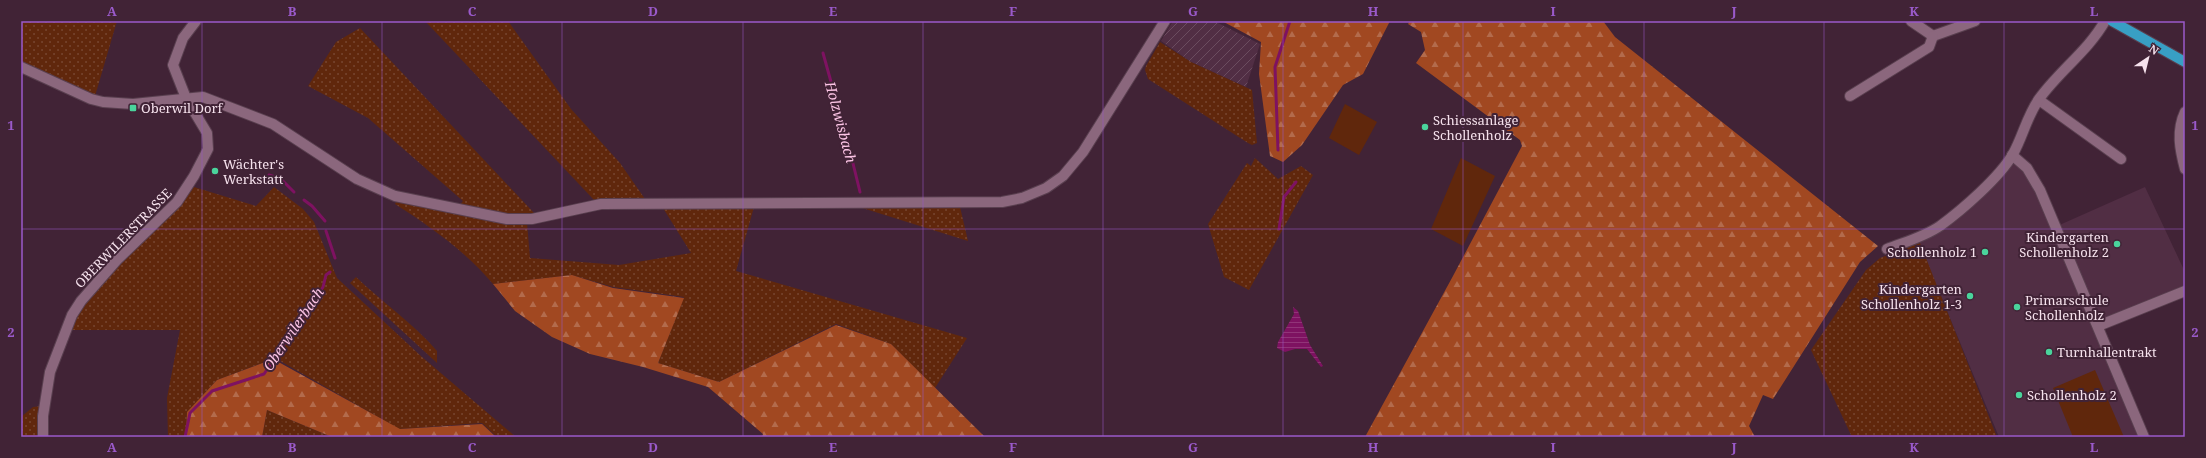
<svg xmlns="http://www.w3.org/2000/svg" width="2206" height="458" font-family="'Noto Serif',serif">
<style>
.built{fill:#512e44}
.industrial{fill:url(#industrial-furrows)}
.grass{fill:url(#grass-dots)}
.forest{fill:url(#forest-firs)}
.pitch{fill:#60270c}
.water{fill:url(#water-rules)}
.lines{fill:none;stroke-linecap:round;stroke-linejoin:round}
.stream{stroke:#7e1261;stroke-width:3}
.minor-casing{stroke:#593f4f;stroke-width:12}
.major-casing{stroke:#593f4f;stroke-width:12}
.minor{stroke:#8b677d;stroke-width:10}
.major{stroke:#389fc4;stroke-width:10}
.grid{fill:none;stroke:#9a5aca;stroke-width:1;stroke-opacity:0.55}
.poi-dot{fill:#4ad49c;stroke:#412336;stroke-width:1.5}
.labels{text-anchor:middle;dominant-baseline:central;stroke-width:4;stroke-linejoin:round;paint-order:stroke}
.poi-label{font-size:13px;fill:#f6e2ed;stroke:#412336;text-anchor:start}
.street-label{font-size:13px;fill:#f6e2ed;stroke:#412336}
.water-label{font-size:14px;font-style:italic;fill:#fcc4e5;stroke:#412336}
.neatline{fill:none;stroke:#9a5aca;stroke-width:1.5}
.grid-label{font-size:13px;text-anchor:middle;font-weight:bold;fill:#9a5aca}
</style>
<defs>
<pattern id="industrial-furrows" width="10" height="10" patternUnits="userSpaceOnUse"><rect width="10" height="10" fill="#512e44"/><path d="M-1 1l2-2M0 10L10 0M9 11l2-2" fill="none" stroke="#6b4c5f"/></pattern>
<pattern id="grass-dots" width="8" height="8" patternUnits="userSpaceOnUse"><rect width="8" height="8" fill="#60270c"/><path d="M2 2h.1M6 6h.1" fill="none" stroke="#774630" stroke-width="1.8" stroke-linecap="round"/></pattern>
<pattern id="forest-firs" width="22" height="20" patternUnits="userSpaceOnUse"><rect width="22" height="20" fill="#a14821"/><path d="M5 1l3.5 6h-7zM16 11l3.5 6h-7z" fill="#b36b4c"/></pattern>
<pattern id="water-rules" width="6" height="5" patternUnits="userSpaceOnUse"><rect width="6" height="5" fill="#7e1261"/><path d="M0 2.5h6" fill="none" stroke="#913478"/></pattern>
</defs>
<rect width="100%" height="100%" fill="#412336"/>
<polygon class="built" points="2012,155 2027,168 2055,227 2145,187 2185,272 2185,291 2098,326 2144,437 1999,437 1917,238 1939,226"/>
<polygon class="industrial" points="1173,21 1214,21 1260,44 1246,87 1191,62 1161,41"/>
<g class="grass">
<polygon points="21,21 117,21 95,96 21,63"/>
<polygon points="425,21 508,21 571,109 620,163 645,199 595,201"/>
<polygon points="360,28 535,214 506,215 459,206 463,201 368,118 308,86 336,42"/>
<polygon points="1160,42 1191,62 1252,90 1257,143 1252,145 1248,143 1148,79 1145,70 1146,66"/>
<polygon points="1255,158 1278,179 1301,166 1313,175 1249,290 1224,277 1208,224 1247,163 1251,166"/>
<polygon points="194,187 256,206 274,187 303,209 314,222 337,278 422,357 516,437 497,437 482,423 399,429 275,358 217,380 187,412 186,437 168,437 167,398 180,330 69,330 84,303 138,245 172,215"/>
<path d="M397,200L510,223L511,225V223H527L530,258L619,265L691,253L663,208L754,207L736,271L967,338L935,388L891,344L836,324L719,382L658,363L684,297L613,287L572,275L493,284C465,251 431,227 395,204Z"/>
<polygon points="856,206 960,207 968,241"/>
<polygon points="1920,243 1997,437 1852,437 1811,350 1866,270 1880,258"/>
<path d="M356,277C383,303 413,323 437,351V363L350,283Z"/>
<polygon points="41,406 38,437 21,437 21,417 33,407"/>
<polygon points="267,410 332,437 262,437"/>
</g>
<g class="forest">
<polygon points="1222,21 1390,21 1363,74 1343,85 1302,145 1283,162 1270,156 1259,74 1261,42"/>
<polygon points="1410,21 1603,21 1615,37 1878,246 1860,262 1773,399 1763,395 1749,426 1755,437 1365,437 1453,276 1522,146 1520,140 1416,63 1425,50 1421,32 1408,24"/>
<polygon points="572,275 613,288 684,298 658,363 719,382 836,325 891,344 985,437 762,437 763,434 708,387 643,367 590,354 552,337 515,311 493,284"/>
<polygon points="273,359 400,429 482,424 496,437 332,437 267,410 262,437 186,437 187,412 217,380"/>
</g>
<g class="pitch">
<polygon points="1345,104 1377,122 1359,155 1329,138"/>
<polygon points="1461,158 1495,176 1463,246 1431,229"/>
<polygon points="2095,370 2124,437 2073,437 2053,388"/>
</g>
<polygon class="water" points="1293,307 1298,311 1310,345 1323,366 1321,367 1307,349 1295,349 1285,352 1277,348 1278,342 1294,314"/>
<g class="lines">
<g class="stream">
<polyline points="823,53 848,143 860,192"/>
<polyline points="1278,150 1275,67 1290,21"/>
<polyline points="269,175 281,179 294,192"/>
<polyline points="304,200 312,206 325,221"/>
<polyline points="1279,229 1284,197 1296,182"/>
<polyline points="326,231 335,258"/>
<polyline points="185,437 190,413 212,391 264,374 323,287 326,275 330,272"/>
</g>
<defs>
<g id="minor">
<polyline points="1911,21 1933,36"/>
<polyline points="1933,36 1975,21"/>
<polyline points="21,67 91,99 103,102 133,104 203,97 273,124 357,179 395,196 507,219 532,219 601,204 1002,202 1022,198 1046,188 1063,176 1083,152 1165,21"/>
<polyline points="1850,96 1929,47 1933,36"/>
<polyline points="2039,100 2121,159"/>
<path d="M2185,112C2176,131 2180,150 2185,169"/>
<polyline points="2012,155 2027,168 2040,190 2144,437"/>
<path d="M1887,249C1905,242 1924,237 1940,226C1962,210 2000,177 2013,154C2023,136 2027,116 2039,99C2059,71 2088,51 2105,21"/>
<polyline points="2098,326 2185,291"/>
<polyline points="43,437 43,416 50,372 72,315 81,301 117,260 177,202 194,176 208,149 207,133 186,98 173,65 183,38 196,21"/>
</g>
<polyline id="major" points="2112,21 2185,62"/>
</defs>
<use href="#minor" class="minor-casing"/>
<use href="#major" class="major-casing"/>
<use href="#minor" class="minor"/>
<use href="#major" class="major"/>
</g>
<path class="grid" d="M202,21V437M382,21V437M562,21V437M743,21V437M923,21V437M1103,21V437M1283,21V437M1463,21V437M1644,21V437M1824,21V437M2004,21V437M21,229H2185"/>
<g class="poi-dot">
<rect x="129" y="104" width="8" height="8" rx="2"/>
<circle cx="1425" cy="127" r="4"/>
<circle cx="215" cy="171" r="4"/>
<circle cx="2117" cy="244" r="4"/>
<circle cx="1985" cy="252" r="4"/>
<circle cx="1970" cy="296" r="4"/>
<circle cx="2017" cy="307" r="4"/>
<circle cx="2049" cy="352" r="4"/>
<circle cx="2019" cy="395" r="4"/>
</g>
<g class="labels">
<g class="poi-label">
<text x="141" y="108">Oberwil Dorf</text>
<text x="1433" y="120">Schiessanlage<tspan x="1433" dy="15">Schollenholz</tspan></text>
<text x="223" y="164">Wächter's<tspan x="223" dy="15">Werkstatt</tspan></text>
<text x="2109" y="237" text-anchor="end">Kindergarten<tspan x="2109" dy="15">Schollenholz 2</tspan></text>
<text x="1977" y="252" text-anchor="end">Schollenholz 1</text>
<text x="1962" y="289" text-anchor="end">Kindergarten<tspan x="1962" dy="15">Schollenholz 1-3</tspan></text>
<text x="2025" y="300">Primarschule<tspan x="2025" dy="15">Schollenholz</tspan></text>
<text x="2057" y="352">Turnhallentrakt</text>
<text x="2027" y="395">Schollenholz 2</text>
</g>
<g class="street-label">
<text transform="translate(123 238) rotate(-46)">OBERWILERSTRASSE</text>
</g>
<g class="water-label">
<text transform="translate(841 122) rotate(75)">Holzwisbach</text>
<text transform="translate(293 329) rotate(-56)">Oberwilerbach</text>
</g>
</g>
<rect width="2206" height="458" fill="none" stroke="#412336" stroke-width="44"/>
<g transform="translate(2148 58) rotate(35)" stroke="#412336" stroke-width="3" paint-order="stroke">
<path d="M0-3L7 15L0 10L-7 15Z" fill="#f6e2ed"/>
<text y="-6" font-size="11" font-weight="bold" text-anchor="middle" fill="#f6e2ed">N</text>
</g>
<rect x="22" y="22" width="2162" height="414" class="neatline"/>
<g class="grid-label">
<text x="112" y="16">A</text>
<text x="292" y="16">B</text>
<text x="472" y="16">C</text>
<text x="653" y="16">D</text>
<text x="833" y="16">E</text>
<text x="1013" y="16">F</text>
<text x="1193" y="16">G</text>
<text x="1373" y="16">H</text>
<text x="1553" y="16">I</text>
<text x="1734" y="16">J</text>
<text x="1914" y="16">K</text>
<text x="2094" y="16">L</text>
<text x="11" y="130">1</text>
<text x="2195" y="130">1</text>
<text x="11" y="337">2</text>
<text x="2195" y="337">2</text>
<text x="112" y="452">A</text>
<text x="292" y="452">B</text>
<text x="472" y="452">C</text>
<text x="653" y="452">D</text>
<text x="833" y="452">E</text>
<text x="1013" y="452">F</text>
<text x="1193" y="452">G</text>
<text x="1373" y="452">H</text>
<text x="1553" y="452">I</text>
<text x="1734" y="452">J</text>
<text x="1914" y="452">K</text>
<text x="2094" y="452">L</text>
</g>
</svg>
